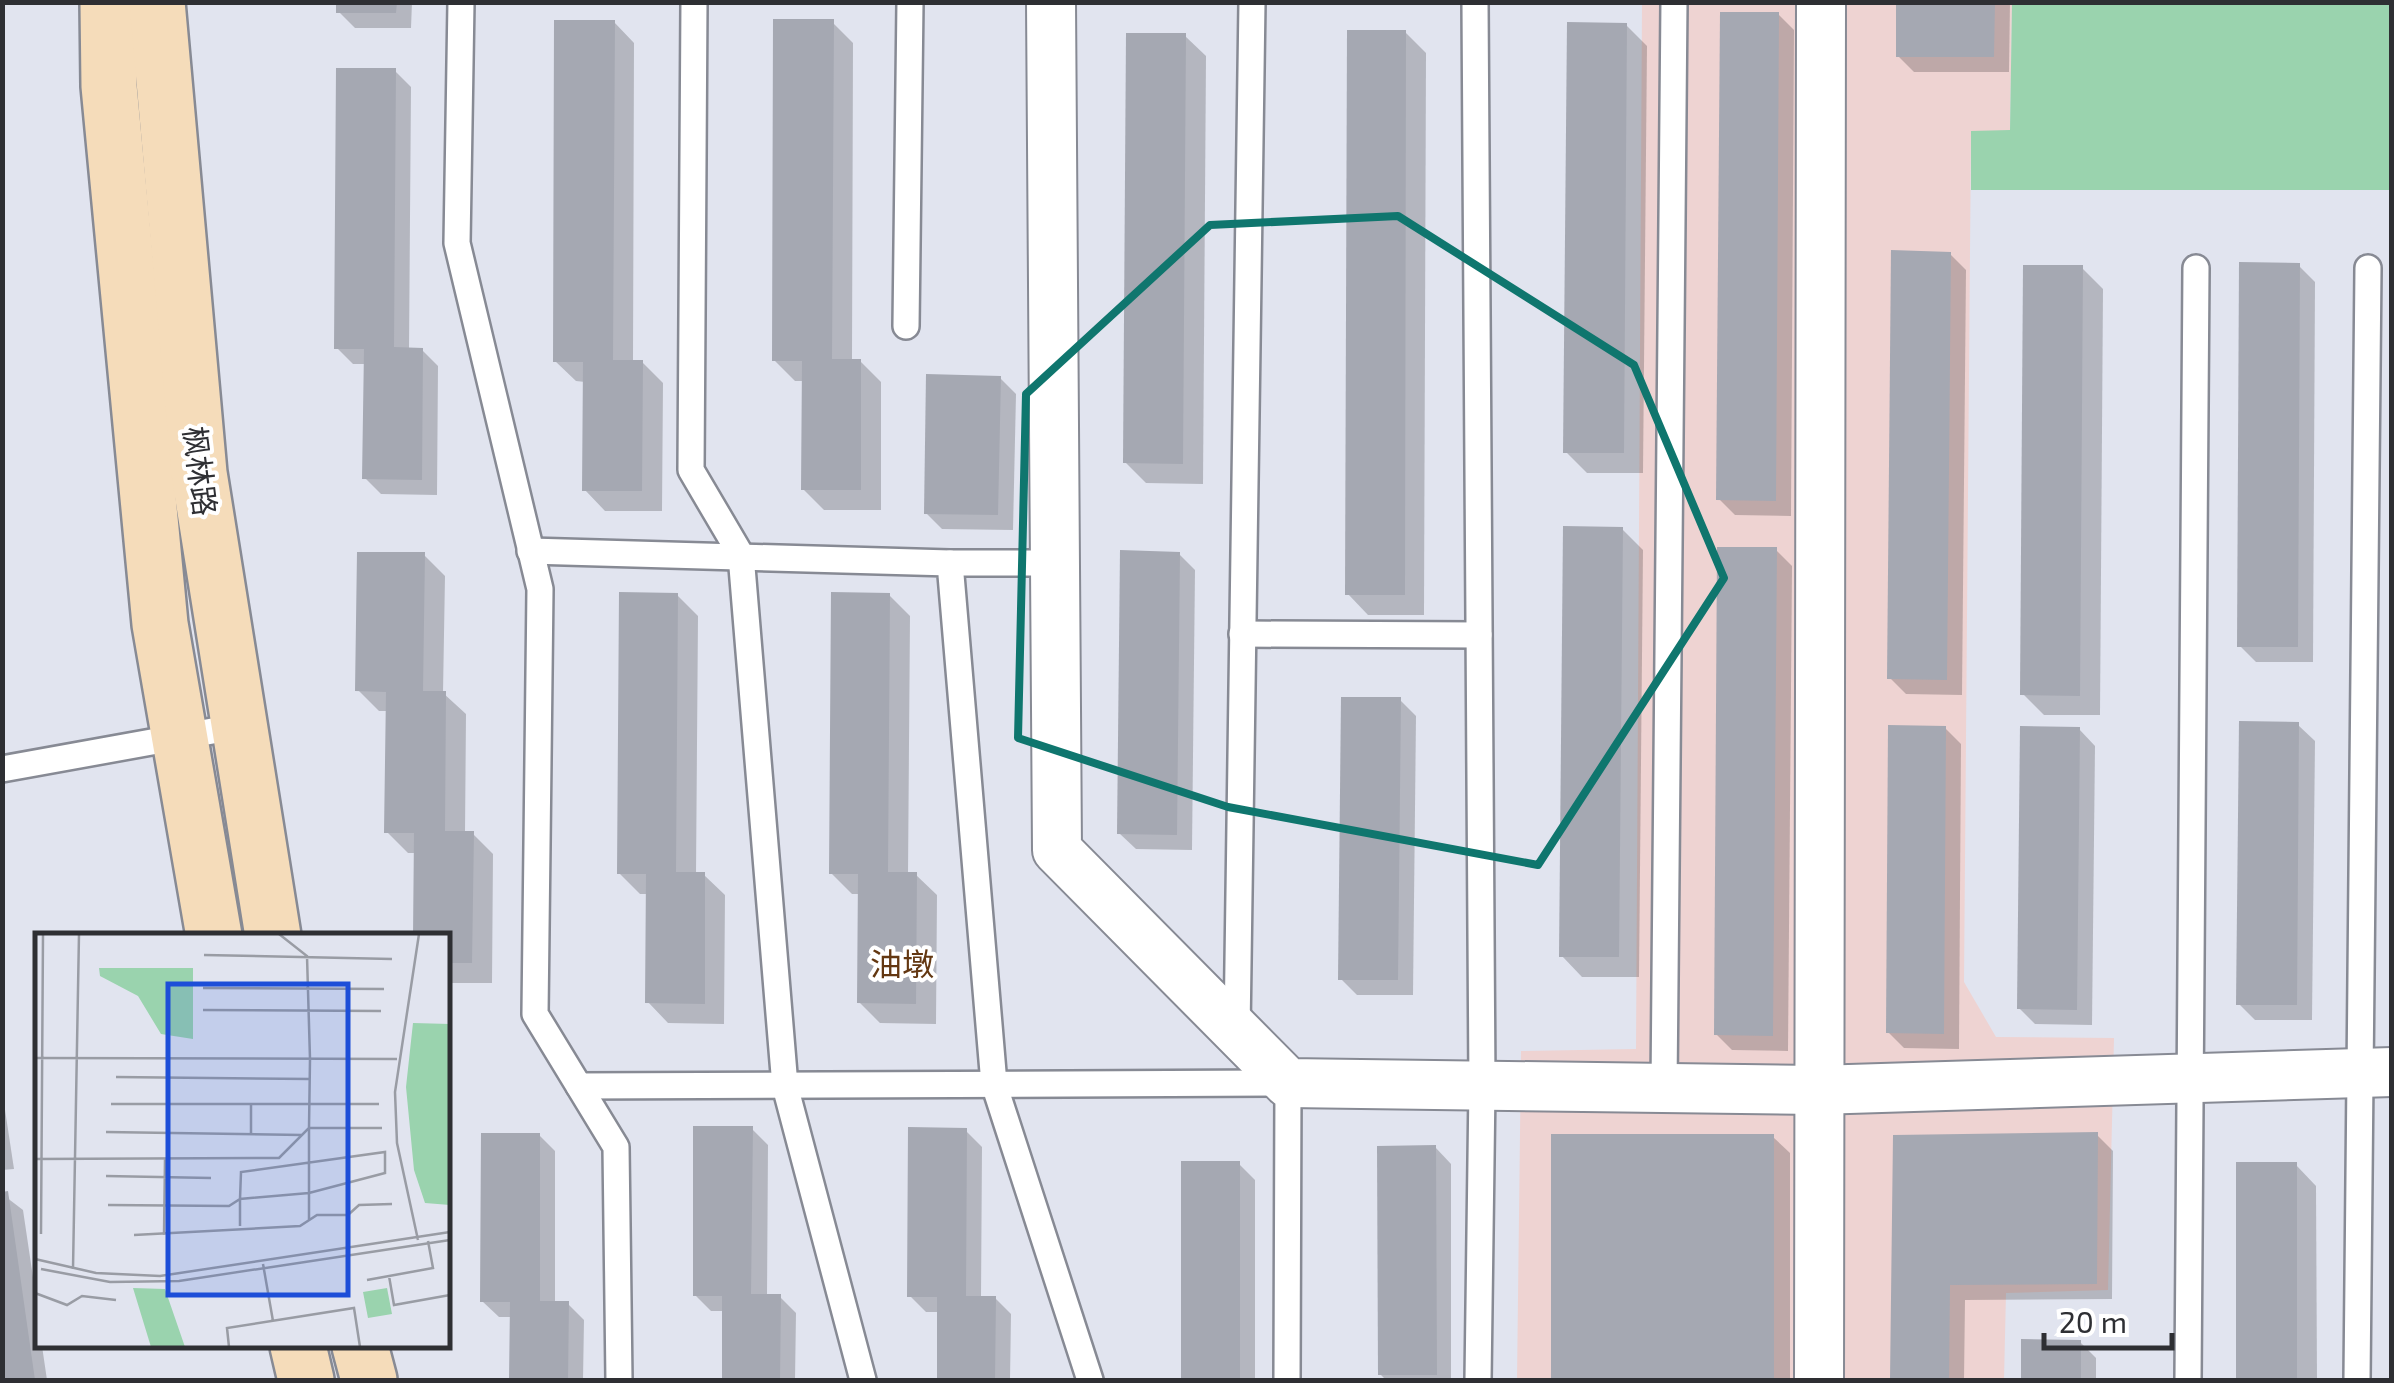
<svg xmlns="http://www.w3.org/2000/svg" width="2394" height="1383" font-family="'Exo 2','Noto Sans SC',sans-serif">
<style>
.commercial{fill:#eed3d2}
.green{fill:#9ad3ae}
.shadow{fill:#0003}
.building{fill:#a5a8b2}
.lines{fill:none;stroke-linecap:round;stroke-linejoin:round}
.lane-casing{stroke:#878a94;stroke-width:30}
.street-casing{stroke:#878a94;stroke-width:52}
.secondary-casing{stroke:#878a94;stroke-width:60}
.lane{stroke:#fff;stroke-width:25}
.street{stroke:#fff;stroke-width:48}
.secondary{stroke:#f5dcba;stroke-width:55}
.marked{fill:none;stroke:#0f766e;stroke-width:8;stroke-linejoin:round}
.labels{text-anchor:middle;dominant-baseline:central;stroke-width:8;stroke-linejoin:round;paint-order:stroke}
.street-label{font-size:30px;fill:#2e2f33;stroke:#fff}
.neighbourhood-label{font-size:32px;fill:#633711;stroke:#fff}
.inset-road{fill:none;stroke:#999ca4;stroke-width:2.5}
.view{fill:#1d4ed8;fill-opacity:0.15;stroke:#1d4ed8;stroke-width:5}
.inset-edge{fill:none;stroke:#2e2f33;stroke-width:5}
</style>
<rect width="100%" height="100%" fill="#e1e4ef"/>
<polygon class="commercial" points="1642,3 2012,3 2010,131 1971,131 1964,982 1996,1037 2114,1038 2108,1290 2006,1293 2004,1380 1517,1380 1521,1051 1636,1049"/>
<polygon class="green" points="2012,3 2391,3 2391,190 1971,190 1971,131 2010,130"/>
<g class="shadow">
<polygon points="339,2 412,2 411,28 355,28 339,12"/>
<polygon points="1899,2 2010,2 2009,72 1914,72 1898,56"/>
<polygon points="1778,14 1794,30 1791,516 1735,515 1719,499"/>
<polygon points="614,22 634,43 633,362 642,362 663,383 662,511 605,511 585,490 585,382 576,381 555,361"/>
<polygon points="832,22 853,43 852,361 860,361 881,382 881,510 824,510 803,489 804,381 795,381 774,360"/>
<polygon points="1626,25 1647,46 1643,473 1587,473 1566,452"/>
<polygon points="1405,32 1426,53 1424,615 1368,615 1348,594"/>
<polygon points="1185,36 1206,56 1203,484 1146,483 1125,462"/>
<polygon points="395,71 411,87 409,350 422,350 438,366 437,495 381,494 365,478 366,364 353,364 337,348"/>
<polygon points="1950,254 1966,270 1962,695 1906,694 1890,678"/>
<polygon points="2299,266 2315,282 2313,662 2256,662 2240,646"/>
<polygon points="2082,268 2103,289 2100,715 2044,715 2023,694"/>
<polygon points="1000,378 1016,394 1013,530 942,529 926,513"/>
<polygon points="1622,529 1643,550 1639,977 1582,977 1562,956"/>
<polygon points="1776,550 1792,566 1788,1051 1732,1050 1716,1034"/>
<polygon points="1179,554 1195,570 1192,850 1136,849 1119,833"/>
<polygon points="424,555 445,576 443,693 466,714 465,834 473,834 493,854 492,983 448,983 448,936 416,853 408,853 387,832 388,711 379,711 358,690"/>
<polygon points="677,595 698,616 696,875 704,875 725,895 724,1024 668,1023 648,1002 648,894 640,894 619,873"/>
<polygon points="889,595 910,616 908,875 916,875 937,895 936,1024 880,1023 859,1002 860,894 852,894 831,873"/>
<polygon points="1400,700 1416,716 1413,995 1357,995 1341,979"/>
<polygon points="2298,725 2315,741 2312,1020 2255,1020 2239,1004"/>
<polygon points="1945,728 1961,744 1959,1049 1904,1048 1888,1032"/>
<polygon points="2079,729 2095,746 2092,1025 2035,1024 2019,1008"/>
<polygon points="2,1090 14,1169 2,1170"/>
<polygon points="752,1129 768,1145 767,1297 780,1297 796,1313 795,1380 724,1380 725,1311 711,1311 695,1295"/>
<polygon points="966,1131 982,1147 981,1298 995,1298 1011,1314 1010,1380 939,1380 939,1312 926,1312 910,1296"/>
<polygon points="539,1135 555,1151 555,1304 568,1304 584,1320 583,1380 512,1380 512,1317 499,1317 482,1301"/>
<polygon points="2097,1135 2113,1151 2112,1299 1965,1300 1964,1380 1893,1380 1895,1137"/>
<polygon points="1554,1137 1773,1137 1790,1153 1790,1380 1554,1380"/>
<polygon points="1435,1147 1451,1164 1451,1380 1386,1380 1380,1374"/>
<polygon points="1184,1164 1239,1164 1255,1180 1255,1380 1184,1380"/>
<polygon points="2238,1165 2296,1165 2316,1186 2317,1380 2238,1380"/>
<polygon points="2,1194 23,1210 38,1311 38,1346 42,1346 47,1380 2,1380"/>
<polygon points="2024,1342 2080,1342 2096,1358 2096,1380 2023,1380"/>
</g>
<g class="building">
<polygon points="336,2 397,2 396,13 336,13"/>
<polygon points="1896,2 1995,2 1994,57 1896,57"/>
<polygon points="1720,12 1779,12 1776,501 1716,500"/>
<polygon points="773,19 834,19 832,359 861,359 861,490 801,490 802,361 772,361"/>
<polygon points="554,20 615,20 613,360 643,360 642,491 582,491 583,362 553,362"/>
<polygon points="1567,22 1627,23 1624,453 1563,453"/>
<polygon points="1347,30 1406,30 1405,595 1345,595"/>
<polygon points="1126,33 1186,33 1183,464 1123,463"/>
<polygon points="336,68 396,68 394,347 423,348 422,480 362,479 364,349 334,349"/>
<polygon points="1891,250 1951,252 1947,680 1887,679"/>
<polygon points="2239,262 2300,263 2298,647 2237,647"/>
<polygon points="2023,265 2083,265 2080,696 2020,695"/>
<polygon points="926,374 1001,376 998,515 924,514"/>
<polygon points="1563,526 1623,527 1619,957 1559,957"/>
<polygon points="1717,547 1777,547 1773,1036 1714,1035"/>
<polygon points="1120,550 1180,552 1177,835 1117,834"/>
<polygon points="357,552 425,552 423,691 446,691 445,831 474,831 472,963 448,963 448,936 413,936 414,833 384,833 386,692 355,691"/>
<polygon points="619,592 678,593 676,872 705,872 705,1004 645,1003 646,874 617,874"/>
<polygon points="831,592 890,593 888,872 917,872 916,1004 857,1003 858,874 829,874"/>
<polygon points="1341,697 1401,697 1398,980 1338,980"/>
<polygon points="2239,721 2299,722 2297,1005 2236,1005"/>
<polygon points="1888,725 1946,726 1944,1034 1886,1033"/>
<polygon points="2020,726 2080,727 2077,1010 2017,1009"/>
<polygon points="693,1126 753,1126 751,1294 781,1294 780,1380 722,1380 722,1296 693,1296"/>
<polygon points="908,1127 967,1128 966,1296 996,1296 995,1380 937,1380 937,1297 907,1297"/>
<polygon points="2098,1132 2097,1284 1950,1285 1949,1380 1890,1380 1893,1135"/>
<polygon points="481,1133 540,1133 540,1301 569,1301 568,1380 509,1380 510,1302 480,1302"/>
<rect x="1551" y="1134" width="223" height="246"/>
<polygon points="1436,1145 1437,1375 1378,1375 1377,1146"/>
<rect x="1181" y="1161" width="59" height="219"/>
<rect x="2236" y="1162" width="61" height="218"/>
<polygon points="8,1191 35,1380 2,1380 2,1192"/>
<polygon points="2021,1339 2081,1340 2081,1380 2021,1380"/>
</g>
<g class="lines">
<defs>
<g id="lane">
<polyline points="461,2 457,243 540,589 535,1014 616,1147 619,1380"/>
<polyline points="694,2 691,470 741,555 785,1086 863,1380"/>
<polyline points="1475,2 1482,1086 1478,1380"/>
<polyline points="906,326 910,2"/>
<polyline points="530,551 950,563 994,1084 1090,1380"/>
<polyline points="950,563 1055,563"/>
<polyline points="1242,634 1479,635"/>
<polyline points="2,769 240,726"/>
<polyline points="1237,1031 1252,2"/>
<polyline points="579,1086 1288,1083 1287,1380"/>
<polyline points="1664,1088 1674,2"/>
<polyline points="2188,1380 2196,268"/>
<polyline points="2357,1380 2368,268"/>
</g>
<g id="street">
<polyline points="1051,2 1057,850 1288,1083 1817,1090 2392,1072"/>
<polyline points="1819,1380 1821,2"/>
</g>
<g id="secondary">
<polyline points="108,2 109,86 160,624 214,936"/>
<polyline points="157,2 199,473 273,936"/>
<polyline points="298,1346 306,1380"/>
<polyline points="360,1346 369,1380"/>
</g>
</defs>
<use href="#lane" class="lane-casing"/>
<use href="#street" class="street-casing"/>
<use href="#secondary" class="secondary-casing"/>
<use href="#lane" class="lane"/>
<use href="#street" class="street"/>
<use href="#secondary" class="secondary"/>
</g>
<path class="marked" d="M1398,216L1634,365L1724,578L1538,865L1228,807L1018,738L1026,394L1210,225Z"/>
<g class="labels">
<g class="street-label">
<text transform="translate(201 471) rotate(83)">枫林路</text>
</g>
<g class="neighbourhood-label">
<text x="902" y="963">油墩</text>
</g>
</g>
<g transform="translate(35 933)">
<rect width="415" height="415" fill="#e1e4ef"/>
<path d="M64,35H158V106L126,101L103,63L65,43ZM378,90L415,91V272L390,270L379,237L371,154ZM98,355L130,356L150,414H116ZM352,355L357,381L333,385L328,359Z" fill="#9ad3ae"/>
<path class="inset-road" d="M169,22L357,26M168,55L349,56M168,77L346,78M0,125L362,126M81,144L275,146M133,145V200M76,171H344M71,199L267,202M216,201V170M0,226L244,225L274,195L275,126L272,23L244,1M71,243L176,245M73,272L194,273L205,266L274,260L350,240V219L206,239L205,266V293M274,287V195H347M6,301L8,1M99,302L265,293L282,282H313L324,272L357,271M129,302L130,226M383,307L362,210L360,159L384,1M0,326L61,340L125,343L415,299M228,331L238,388M6,336L75,349L144,348L415,307M38,336L44,1M354,343L359,372L415,362M332,347L398,335L393,308M0,360L32,372L47,363L81,367M194,414L192,395L319,375L325,414"/>
<path class="view" d="M133,51H313V362H133Z"/>
<rect width="415" height="415" class="inset-edge"/>
</g>
<rect width="2394" height="1383" fill="none" stroke="#2e2f33" stroke-width="10"/>
<path d="M2044 1333v15h128v-15" fill="none" stroke="#2e2f33" stroke-width="5"/>
<text x="2059" y="1333" font-size="30" fill="#2e2f33" stroke="#ffffff" stroke-width="8" paint-order="stroke">20 m</text>
</svg>
